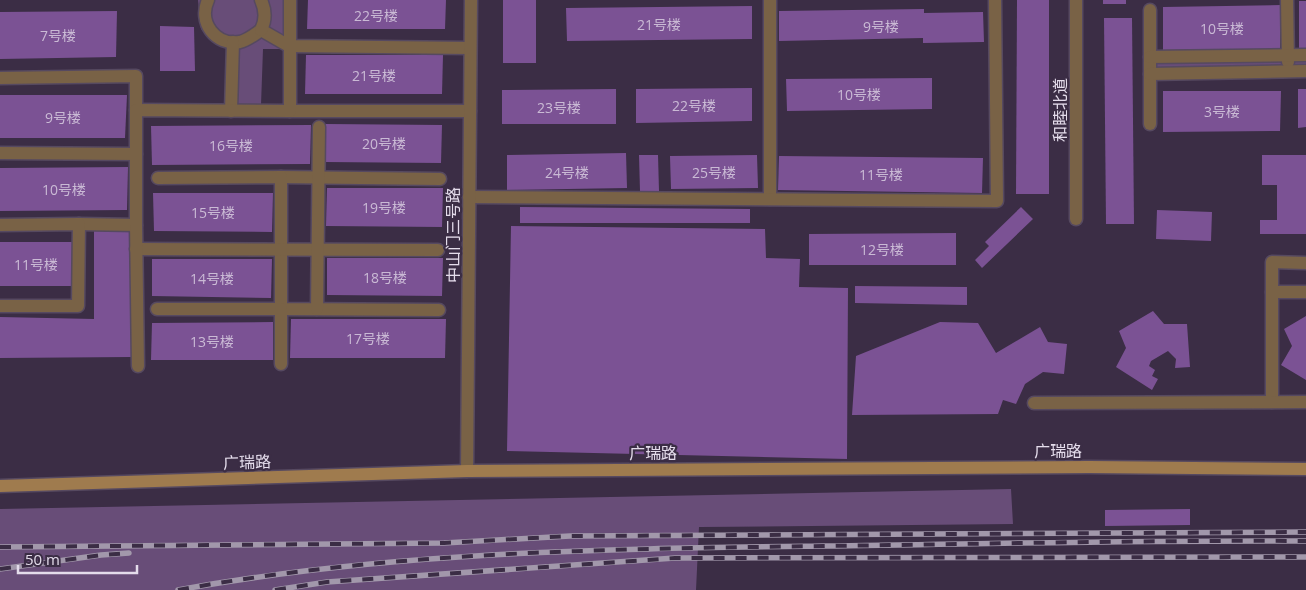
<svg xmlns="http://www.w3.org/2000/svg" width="1306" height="590" font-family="'Open Sans','Noto Sans SC',sans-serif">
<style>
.green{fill:#684d78}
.building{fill:#7b5294}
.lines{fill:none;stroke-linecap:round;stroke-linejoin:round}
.minor-casing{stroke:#564960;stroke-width:15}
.tertiary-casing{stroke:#564960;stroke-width:15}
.secondary-casing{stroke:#564960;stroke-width:15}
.minor{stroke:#796246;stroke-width:12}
.tertiary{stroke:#796246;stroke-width:12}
.secondary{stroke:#9f7b4e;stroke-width:12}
.rail-casing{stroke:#a298ab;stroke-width:5.5}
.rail{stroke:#3b2d45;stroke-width:4;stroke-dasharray:11;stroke-linecap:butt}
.labels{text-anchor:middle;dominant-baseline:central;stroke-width:4.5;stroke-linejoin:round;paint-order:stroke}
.number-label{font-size:14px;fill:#cabad5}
.street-label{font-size:16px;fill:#e4dceb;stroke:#3b2d45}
</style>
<rect width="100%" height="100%" fill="#3b2d45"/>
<g class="green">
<polygon points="198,0 286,0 283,49 263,49 261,105 235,105 237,48 218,43 201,29"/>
<polygon points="1306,56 1306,72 1154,73 1150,61"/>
<polygon points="1011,489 1013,524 699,527 696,590 0,590 0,509"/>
</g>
<g class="building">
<polygon points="308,0 446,0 445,29 307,29"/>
<rect x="503" y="0" width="33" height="63"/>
<polygon points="1017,0 1049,0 1049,194 1016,194"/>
<rect x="1103" y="0" width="23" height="4"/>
<polygon points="1299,1 1306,1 1306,48 1299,49"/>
<polygon points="1281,5 1280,49 1163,50 1163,7"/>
<polygon points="752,6 752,39 567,41 566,8"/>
<polygon points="924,9 924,13 983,12 984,42 923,43 923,38 779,41 779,11"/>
<polygon points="117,11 116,57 0,59 0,12"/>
<polygon points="1104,18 1132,18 1134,224 1106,224"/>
<polygon points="160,26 194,27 195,71 160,71"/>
<polygon points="306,55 443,55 442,94 305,94"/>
<polygon points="932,78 932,109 787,111 786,79"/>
<polygon points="752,88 752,121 636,123 636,89"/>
<polygon points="616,89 616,124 502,124 502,90"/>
<polygon points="1298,89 1306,89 1306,127 1298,128"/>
<polygon points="1163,91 1281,91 1280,131 1163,132"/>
<polygon points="0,95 127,95 125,138 0,138"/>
<polygon points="326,124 442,125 441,163 325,162"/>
<polygon points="311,125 310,164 152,165 151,126"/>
<polygon points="626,153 627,188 507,190 507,155"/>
<polygon points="639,155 658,155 659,191 640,191"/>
<polygon points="757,155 758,188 671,189 670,156"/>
<polygon points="1262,155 1306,155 1306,234 1260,234 1260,220 1277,220 1277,185 1262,185"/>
<polygon points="779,156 983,158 982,193 778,190"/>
<polygon points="128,167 127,210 0,211 0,168"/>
<polygon points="327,188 443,188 442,227 326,226"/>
<polygon points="153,193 273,193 272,232 154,231"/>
<polygon points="520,207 750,209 750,223 520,223"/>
<polygon points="1021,207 1033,219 982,268 975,260 989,246 985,242"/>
<polygon points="1157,210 1212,212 1211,241 1156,239"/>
<polygon points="511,226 765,229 766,258 800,259 799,287 848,288 847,459 507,451"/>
<polygon points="94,230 131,230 131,357 0,358 0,317 94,319"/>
<polygon points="956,233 956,265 809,265 809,234"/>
<polygon points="0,242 73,242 71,286 0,286"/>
<polygon points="327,258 443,258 442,296 327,295"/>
<polygon points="152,259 272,259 271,298 152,296"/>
<polygon points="855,286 967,287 967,305 855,303"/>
<polygon points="1153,311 1164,324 1187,324 1190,367 1175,368 1176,359 1168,351 1151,361 1149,366 1155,370 1152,376 1158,379 1152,390 1116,367 1126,348 1119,331"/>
<polygon points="1306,316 1306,380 1281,365 1292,346 1284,329"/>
<polygon points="291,319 446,319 445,358 290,358"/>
<polygon points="273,322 273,360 151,360 152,323"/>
<polygon points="940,322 978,323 996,353 1040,327 1048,342 1067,344 1064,374 1043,372 1025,384 1016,404 1003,400 998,414 852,415 856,356"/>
<polygon points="1190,509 1190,525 1105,526 1105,510"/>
</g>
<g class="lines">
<defs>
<g id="minor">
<path d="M208,0C198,22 215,46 240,42C248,40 254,35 261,30L289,46L470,48"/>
<polyline points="770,0 770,199"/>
<polyline points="1076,0 1076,219"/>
<polyline points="1287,0 1288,62"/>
<polyline points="1150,10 1150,124"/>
<path d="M261,30C266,20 266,11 261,0"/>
<polyline points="1150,57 1306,55"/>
<polyline points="1150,74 1306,71"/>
<polyline points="0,78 136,76 136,110"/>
<polyline points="231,111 233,42"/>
<polyline points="290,111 470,111"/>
<polyline points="0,153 136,154"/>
<polyline points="281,177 440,179"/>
<polyline points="158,178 281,177 281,309 439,310"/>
<polyline points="469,197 997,201 995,0"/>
<polyline points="79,224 136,225"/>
<polyline points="0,225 79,224 78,306 0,306"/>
<polyline points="136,249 438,250"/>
<polyline points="1272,292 1306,292"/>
<polyline points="157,309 281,309 281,364"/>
<polyline points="317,309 319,127"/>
<polyline points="138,366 136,225 136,110 290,111 290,0"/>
<polyline points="1272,402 1272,262 1306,263"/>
<polyline points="1034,403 1306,402"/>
</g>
<polyline id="tertiary" points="467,471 471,0"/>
<polyline id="secondary" points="0,486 467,471 1089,467 1306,469"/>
</defs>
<use href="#minor" class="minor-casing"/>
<use href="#tertiary" class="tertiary-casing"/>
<use href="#secondary" class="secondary-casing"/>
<use href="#minor" class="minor"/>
<use href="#tertiary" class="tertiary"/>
<use href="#secondary" class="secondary"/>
<defs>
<g id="rail">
<polyline points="0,547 444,543 570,536 1306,532"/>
<polyline points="0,569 101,555 129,553"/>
<path d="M178,590C391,551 608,549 823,546C984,544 1145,540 1306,541"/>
<polyline points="275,590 327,582 675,558 1306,557"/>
</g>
</defs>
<use href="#rail" class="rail-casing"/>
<use href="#rail" class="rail"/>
</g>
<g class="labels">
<g class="number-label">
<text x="376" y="15">22号楼</text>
<text x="659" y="24">21号楼</text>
<text x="881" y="26">9号楼</text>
<text x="1222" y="28">10号楼</text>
<text x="58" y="35">7号楼</text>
<text x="374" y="75">21号楼</text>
<text x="859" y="94">10号楼</text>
<text x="694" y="105">22号楼</text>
<text x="559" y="107">23号楼</text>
<text x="1222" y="111">3号楼</text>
<text x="63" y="117">9号楼</text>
<text x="384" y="143">20号楼</text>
<text x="231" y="145">16号楼</text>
<text x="567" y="172">24号楼</text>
<text x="714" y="172">25号楼</text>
<text x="881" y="174">11号楼</text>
<text x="64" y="189">10号楼</text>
<text x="384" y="207">19号楼</text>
<text x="213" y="212">15号楼</text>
<text x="882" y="249">12号楼</text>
<text x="36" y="264">11号楼</text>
<text x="385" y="277">18号楼</text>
<text x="212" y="278">14号楼</text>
<text x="368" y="338">17号楼</text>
<text x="212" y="341">13号楼</text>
</g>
<g class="street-label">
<text transform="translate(1060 110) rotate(-90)">和睦北道</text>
<text transform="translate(453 235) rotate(-90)">中山门三号路</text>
<text x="1058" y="451">广瑞路</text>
<text x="653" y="453">广瑞路</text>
<text transform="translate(247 462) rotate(-2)">广瑞路</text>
</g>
</g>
<path d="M18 565v8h119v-8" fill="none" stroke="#e4dceb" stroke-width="2.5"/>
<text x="25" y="565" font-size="15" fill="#e4dceb" stroke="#3b2d45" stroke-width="4" paint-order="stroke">50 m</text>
</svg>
